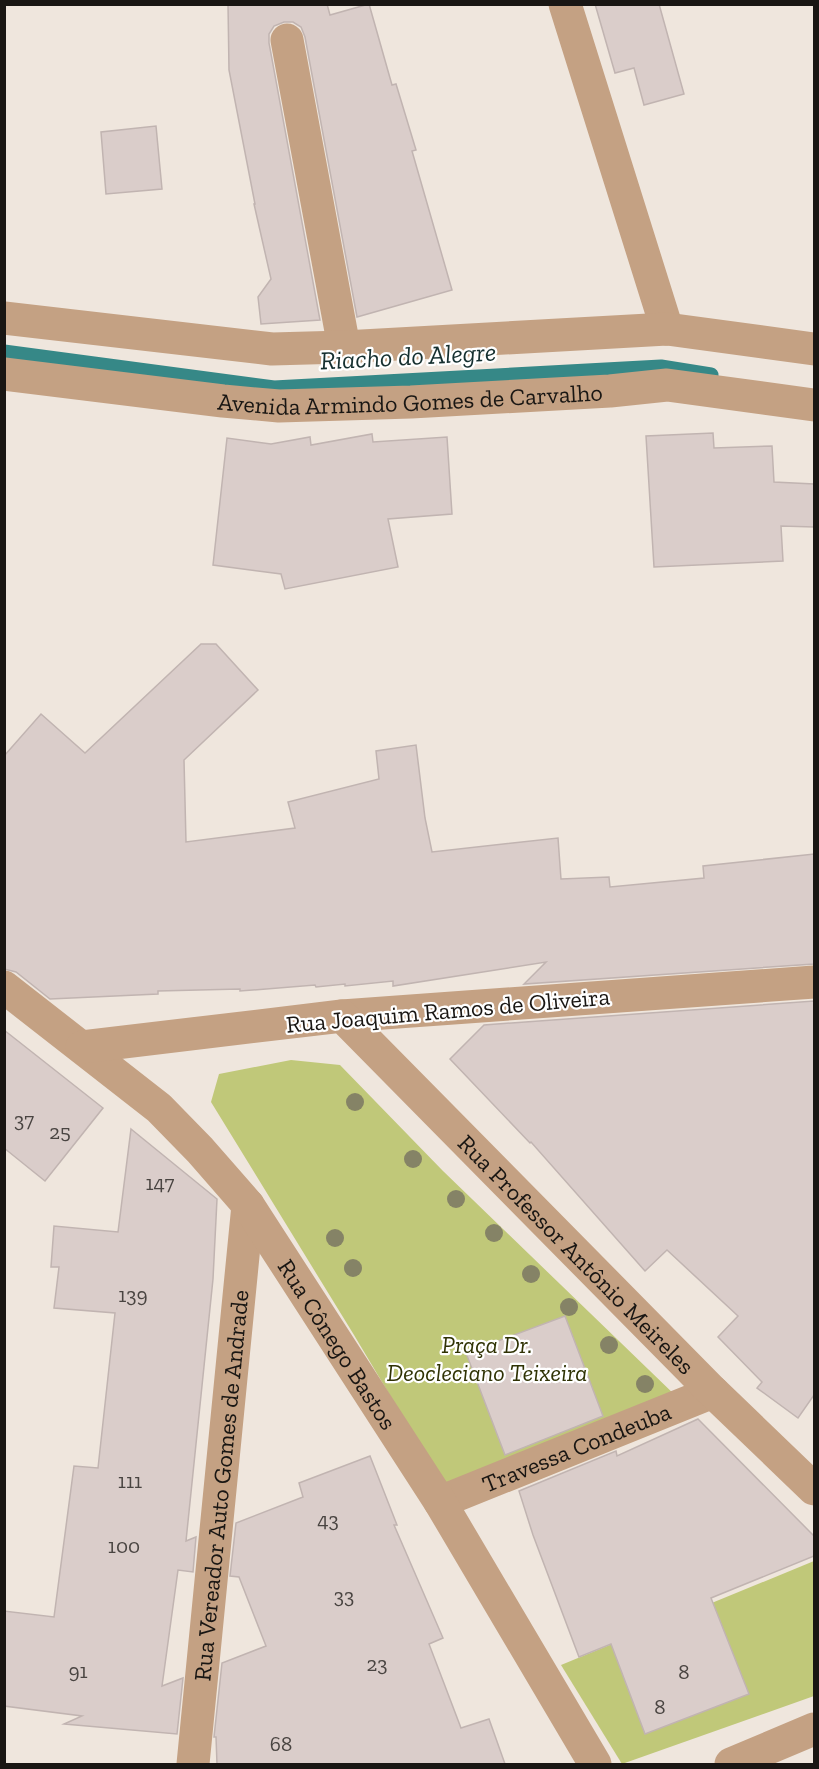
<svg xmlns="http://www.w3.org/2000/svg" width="819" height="1769" font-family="'Zilla Slab',serif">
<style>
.green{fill:#c0c879}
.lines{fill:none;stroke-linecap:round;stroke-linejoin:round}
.stream{stroke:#368887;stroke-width:15}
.building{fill:#dacdca;stroke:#c1b4b1;stroke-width:1.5}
.minor{stroke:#c4a183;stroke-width:33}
.tertiary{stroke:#c4a183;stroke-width:33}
.tree{fill:#858366}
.labels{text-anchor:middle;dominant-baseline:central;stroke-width:4.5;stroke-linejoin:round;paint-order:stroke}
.number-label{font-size:21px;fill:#494441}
.street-label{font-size:24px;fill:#191613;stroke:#fff}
.park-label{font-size:24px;font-style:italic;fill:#2f3204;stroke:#fff}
.water-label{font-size:26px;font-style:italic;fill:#152f2f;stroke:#fff}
</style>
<rect width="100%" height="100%" fill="#efe6dd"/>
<g class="green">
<polygon points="291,1060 340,1065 443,1171 678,1398 444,1486 354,1335 211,1102 219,1074"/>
<polygon points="814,1561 814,1696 622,1764 561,1665"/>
</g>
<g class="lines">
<polyline class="stream" points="4,352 274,388 661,367 711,375"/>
</g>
<g class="building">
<polygon points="228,4 327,4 330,15 369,4 392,85 396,84 416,150 412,151 452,290 357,317 305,37 301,27 293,22 284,22 274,26 269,34 269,43 320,320 261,324 258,297 271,279 254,204 255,204 229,70"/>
<polygon points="595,4 659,4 684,94 644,105 634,68 615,73"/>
<polygon points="156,126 162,189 106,194 101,132"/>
<polygon points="713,433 714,448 772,446 774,482 814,484 814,527 781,526 783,561 654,567 646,436"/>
<polygon points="372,434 373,442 447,437 452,514 388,519 398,567 285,589 281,574 213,565 227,438 271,444 310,437 311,445"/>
<polygon points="201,644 216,644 258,690 184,760 186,842 295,828 288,802 379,779 376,751 416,745 425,818 432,852 558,838 561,879 609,877 610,887 704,878 703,866 814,854 814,964 524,984 546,962 393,986 393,981 345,986 345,984 316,987 315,985 240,991 240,989 158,991 158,994 50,999 16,972 4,969 4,756 41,714 85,753"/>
<polygon points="814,1001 814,1395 798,1418 757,1388 762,1382 718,1337 738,1316 667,1250 645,1271 531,1142 530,1143 450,1059 484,1025"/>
<polygon points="4,1030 103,1108 45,1181 4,1148"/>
<polygon points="131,1129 217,1199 213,1279 186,1541 196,1537 193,1572 178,1570 162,1686 183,1678 177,1734 64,1724 82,1716 4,1706 4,1611 54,1617 74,1466 98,1468 115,1313 54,1308 59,1267 51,1267 54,1226 118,1232"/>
<polygon points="565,1316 603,1416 505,1455 466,1353"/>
<polygon points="698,1419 814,1536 814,1556 711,1598 749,1694 645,1734 611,1644 579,1657 533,1535 519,1491 616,1451 617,1456"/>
<polygon points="370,1456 397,1525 394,1525 443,1638 429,1644 461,1728 489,1719 505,1764 217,1764 216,1737 214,1737 222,1663 266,1646 239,1577 230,1576 236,1523 303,1497 299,1483"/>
</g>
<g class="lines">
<g class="minor">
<polyline points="565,4 667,329"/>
<polyline points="287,40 344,347"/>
<polyline points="342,1016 814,982"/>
<path id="s1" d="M440,1502L713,1392"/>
<path id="s2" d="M193,1764L248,1205"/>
</g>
<g class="tertiary">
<polyline points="4,318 272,349 344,347 667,329 814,349"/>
<path id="s3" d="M4,374L223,401L279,406L411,402L610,391L667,385L814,405"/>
<path id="s4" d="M4,987L159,1108L200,1150L248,1205L440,1502L595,1764"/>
<path id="s5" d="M82,1047L342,1016L713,1392L814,1489"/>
<polyline points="731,1764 814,1729"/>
</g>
</g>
<g class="tree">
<circle cx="355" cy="1102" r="9"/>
<circle cx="413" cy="1159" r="9"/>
<circle cx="456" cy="1199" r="9"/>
<circle cx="494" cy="1233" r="9"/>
<circle cx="335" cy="1238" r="9"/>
<circle cx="353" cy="1268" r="9"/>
<circle cx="531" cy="1274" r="9"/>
<circle cx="569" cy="1307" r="9"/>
<circle cx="609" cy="1345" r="9"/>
<circle cx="645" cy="1384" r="9"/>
</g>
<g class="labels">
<g class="number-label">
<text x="24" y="1119">37</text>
<text x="60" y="1131">25</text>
<text x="160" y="1182">147</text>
<text x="133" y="1294">139</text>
<text x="130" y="1480">111</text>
<text x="328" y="1519">43</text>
<text x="124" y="1545">100</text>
<text x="344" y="1595">33</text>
<text x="377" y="1663">23</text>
<text x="78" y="1670">91</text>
<text x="684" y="1671">8</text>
<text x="660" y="1706">8</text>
<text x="281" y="1743">68</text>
</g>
<g class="street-label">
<text stroke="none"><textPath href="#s3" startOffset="408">Avenida Armindo Gomes de Carvalho</textPath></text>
<text transform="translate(448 1010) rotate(-5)">Rua Joaquim Ramos de Oliveira</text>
<text stroke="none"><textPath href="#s5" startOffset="596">Rua Professor Antônio Meireles</textPath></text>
<text stroke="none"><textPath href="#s4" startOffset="494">Rua Cônego Bastos</textPath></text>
<text stroke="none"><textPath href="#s1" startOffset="147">Travessa Condeuba</textPath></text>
<text stroke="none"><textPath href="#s2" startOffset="280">Rua Vereador Auto Gomes de Andrade</textPath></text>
</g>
<g class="park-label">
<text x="487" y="1344">Praça Dr.<tspan x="487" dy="28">Deocleciano Teixeira</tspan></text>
</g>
<g class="water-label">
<text transform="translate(408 356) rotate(-3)">Riacho do Alegre</text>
</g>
</g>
<rect width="819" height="1769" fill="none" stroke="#191613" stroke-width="12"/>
</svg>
